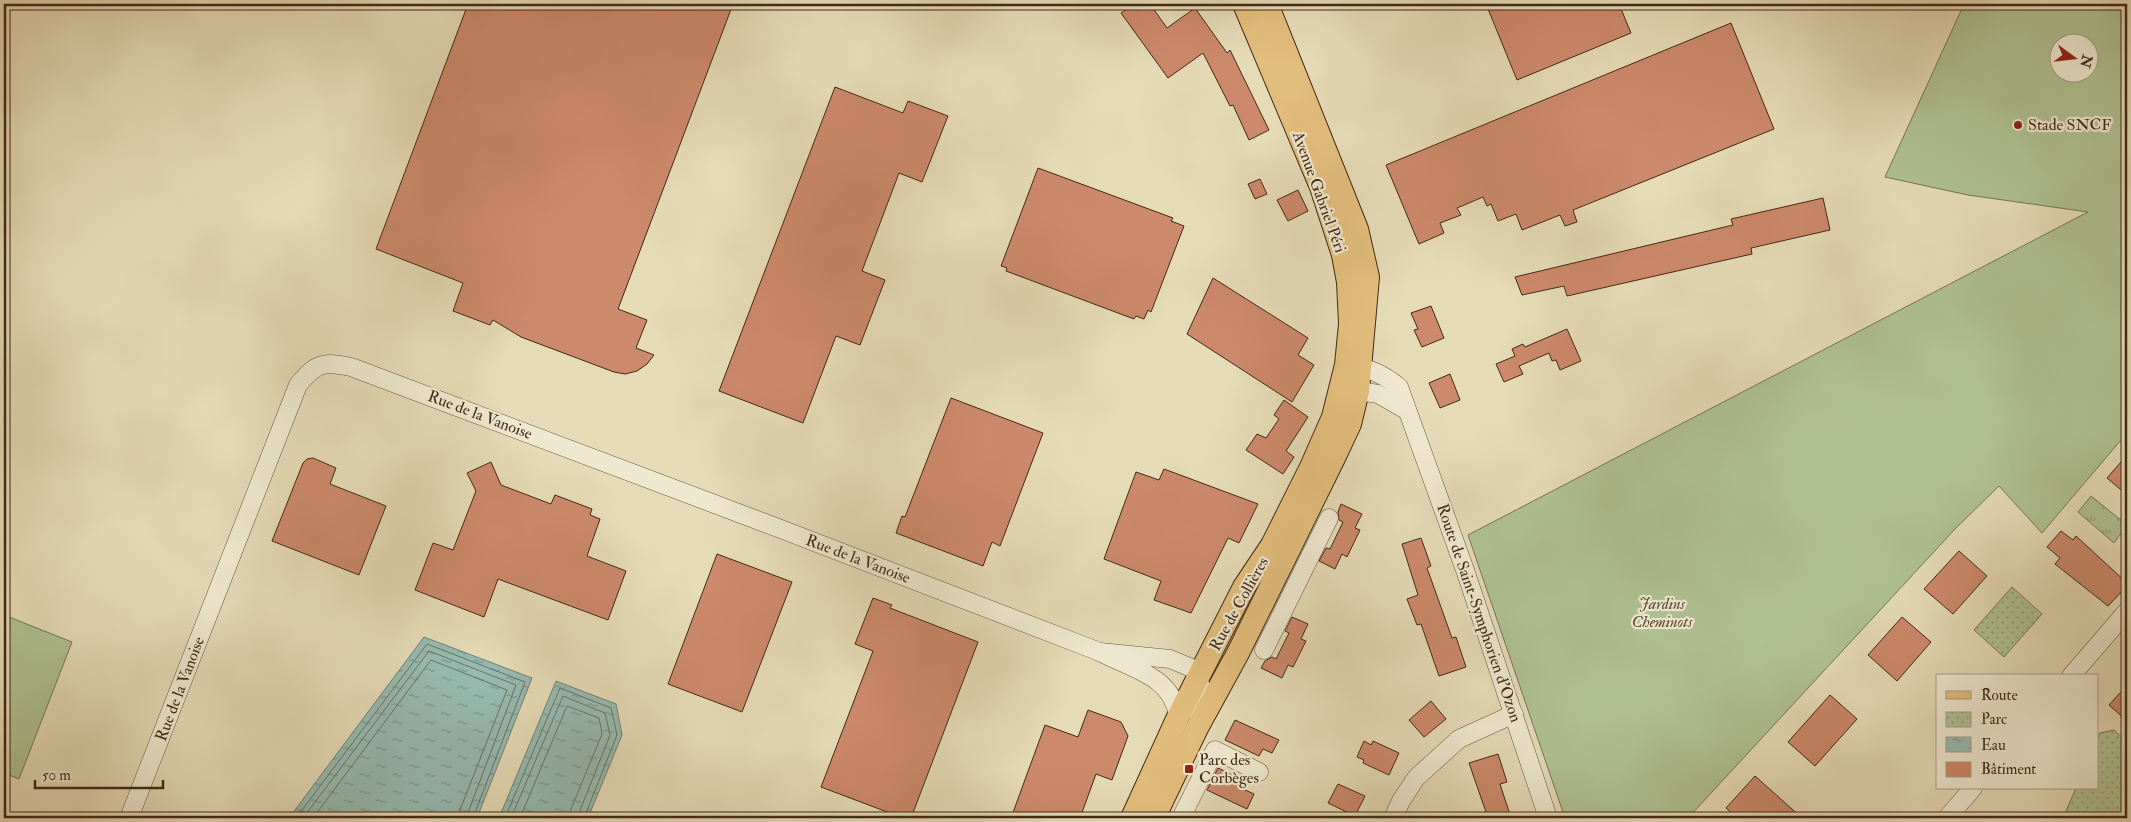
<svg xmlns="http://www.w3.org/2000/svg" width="2131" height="822" font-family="'IM FELL Double Pica',serif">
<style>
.grass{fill:url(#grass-tufts);stroke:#787555}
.park{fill:url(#park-dots);stroke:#787555}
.garden{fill:#afc193;stroke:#787555;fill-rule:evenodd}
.water{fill:url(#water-ripples);stroke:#748173}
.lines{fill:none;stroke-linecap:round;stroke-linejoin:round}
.shore{stroke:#6c7264;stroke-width:1}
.building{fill:#cc896b;stroke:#422917}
.minor-casing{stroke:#6b563f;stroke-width:19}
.major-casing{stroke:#422917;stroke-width:24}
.minor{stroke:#eee8d0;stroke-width:18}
.major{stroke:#e2be7c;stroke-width:22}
.poi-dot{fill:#8f2418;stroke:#eee8d0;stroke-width:2}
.labels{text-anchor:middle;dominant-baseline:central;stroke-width:4.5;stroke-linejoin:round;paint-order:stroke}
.poi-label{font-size:16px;fill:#422917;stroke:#eee8d0;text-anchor:start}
.street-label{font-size:16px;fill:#422917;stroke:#eee8d0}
.park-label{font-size:16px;font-style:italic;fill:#584730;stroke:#eee8d0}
</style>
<defs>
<pattern id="grass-tufts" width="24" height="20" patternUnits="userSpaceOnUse" patternTransform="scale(1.25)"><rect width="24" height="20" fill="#afc193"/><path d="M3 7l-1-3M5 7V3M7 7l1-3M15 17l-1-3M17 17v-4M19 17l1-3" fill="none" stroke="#909d77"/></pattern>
<pattern id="park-dots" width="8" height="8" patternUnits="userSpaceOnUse" patternTransform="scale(1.25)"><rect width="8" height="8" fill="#afc193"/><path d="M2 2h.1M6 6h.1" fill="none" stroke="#909d77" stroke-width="1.8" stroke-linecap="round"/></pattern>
<pattern id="water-ripples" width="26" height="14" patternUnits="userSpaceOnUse" patternTransform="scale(1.25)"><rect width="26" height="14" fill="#96bbb1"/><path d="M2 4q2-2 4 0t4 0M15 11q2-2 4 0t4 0" fill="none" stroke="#7c988f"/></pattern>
</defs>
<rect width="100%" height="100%" fill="#e5dbb7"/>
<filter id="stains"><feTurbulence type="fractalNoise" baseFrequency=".004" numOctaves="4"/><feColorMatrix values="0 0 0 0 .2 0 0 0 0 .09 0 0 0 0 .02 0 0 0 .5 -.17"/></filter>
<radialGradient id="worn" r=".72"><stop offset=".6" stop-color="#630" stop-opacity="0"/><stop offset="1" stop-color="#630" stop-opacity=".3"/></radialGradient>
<polygon class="grass" points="2091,496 2127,525 2114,543 2078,512"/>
<g class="park">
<polygon points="2012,587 2042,614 2004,657 1974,630"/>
<polygon points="2114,730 2127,742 2127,818 2063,818 2076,788 2097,788 2097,740 2100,733"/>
</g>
<g class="garden">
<path d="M1964,4H2109L2127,9V433L2042,533L1999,486L1955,529L1688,818H1565L1468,535L2088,212L1968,195L1885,177ZM2058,42H2088V72H2058Z"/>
<polygon points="4,615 72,642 19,779 4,773"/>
</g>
<g class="water">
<polygon points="424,637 532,678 477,818 289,818"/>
<polygon points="556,681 616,704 622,735 588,818 499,818"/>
</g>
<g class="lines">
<g class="shore">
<polyline points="296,818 427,644 525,682 473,818"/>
<polyline points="303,818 429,651 516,685 466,818"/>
<polyline points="313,818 431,660 507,690 460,810 459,818"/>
<polyline points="505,818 560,688 611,708 617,735 584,818"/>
<polyline points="511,818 563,696 605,713 610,735 577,818"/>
<polyline points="520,818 567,706 599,718 602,734 571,809 570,818"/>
</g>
</g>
<g class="building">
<polygon points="468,4 733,4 618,309 647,320 636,348 654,355 647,364 637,371 625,374 614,372 521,337 493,320 490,325 453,311 463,283 376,249"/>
<polygon points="1134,4 1150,4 1167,28 1195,8 1227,53 1230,50 1269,130 1249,140 1233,105 1230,106 1203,53 1168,78 1121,13"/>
<polygon points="1486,4 1619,4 1631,33 1517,80"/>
<polygon points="1731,23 1774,129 1573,210 1577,222 1565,226 1560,215 1522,230 1516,214 1498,221 1491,204 1487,206 1483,197 1457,208 1461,215 1440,223 1444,233 1419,244 1386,165"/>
<polygon points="835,87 903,113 908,101 948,116 922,182 899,173 862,271 885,280 860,345 836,336 803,423 719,391"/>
<polygon points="1038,168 1173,218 1171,221 1184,226 1151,312 1148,310 1144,319 1136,316 1134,319 1006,271 1007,268 1001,266"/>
<polygon points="1260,179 1267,194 1255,199 1248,184"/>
<polygon points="1298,190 1308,211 1288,221 1277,200"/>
<polygon points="1823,198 1830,230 1751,248 1752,254 1567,296 1564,286 1522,295 1515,277 1733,225 1731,219"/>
<polygon points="1213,278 1308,338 1298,355 1314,365 1292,402 1187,334"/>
<polygon points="1431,306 1444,338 1422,347 1414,330 1418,329 1411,313"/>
<polygon points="1567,329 1581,361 1560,370 1556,360 1552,361 1549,353 1519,366 1523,374 1504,382 1496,364 1515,356 1512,349 1523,344 1525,347"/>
<polygon points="1450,374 1460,400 1440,408 1429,383"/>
<polygon points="951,398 1043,433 1000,546 992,542 983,566 896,533 902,516 905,517"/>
<polygon points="1284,400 1308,417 1286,451 1294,457 1283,474 1246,450 1257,434 1266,438 1279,419 1274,415"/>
<polygon points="2127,455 2127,495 2107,478"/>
<polygon points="313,458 336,468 330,484 386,506 359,575 272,541 303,463 307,459"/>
<polygon points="491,462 501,485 551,504 555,495 592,509 590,515 600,519 587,556 626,571 608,620 498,579 484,617 415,590 433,543 453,550 476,491 467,473"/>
<polygon points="1164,469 1258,504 1239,543 1228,538 1191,613 1154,600 1161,581 1104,559 1136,472 1159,480"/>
<polygon points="1341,504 1362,514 1355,528 1360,530 1347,557 1342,554 1335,569 1319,561 1326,548 1330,549 1343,522 1339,520 1338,512"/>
<polygon points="2061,531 2073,540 2076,536 2127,583 2127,586 2108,606 2055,564 2060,558 2047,547"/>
<polygon points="1421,538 1431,566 1427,568 1452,638 1456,637 1466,667 1439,676 1421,624 1417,625 1407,599 1418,595 1402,544"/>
<polygon points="1959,551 1987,576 1953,614 1924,589"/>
<polygon points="717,554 792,582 742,712 668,684"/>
<polygon points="873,598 892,605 890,608 978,642 911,818 903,818 821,787 873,651 855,644"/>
<polygon points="1292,617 1308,624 1301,639 1306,641 1293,667 1288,665 1282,678 1261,668 1265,661 1272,657 1276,659 1289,633 1285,631"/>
<polygon points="1902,617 1931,642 1897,681 1868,655"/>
<polygon points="2127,685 2127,721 2109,705"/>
<polygon points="1830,695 1857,719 1815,766 1788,742"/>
<polygon points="1431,701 1446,719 1424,737 1409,720"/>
<polygon points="1088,710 1121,722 1128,736 1112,780 1096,774 1080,818 1011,818 1045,725 1078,737"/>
<polygon points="1235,720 1279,740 1272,753 1263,749 1259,756 1225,740"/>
<polygon points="1364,741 1371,745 1373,741 1399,753 1389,775 1363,763 1364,760 1357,757"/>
<polygon points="1498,754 1507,782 1500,784 1511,818 1488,818 1469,763"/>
<polygon points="1218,768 1247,782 1243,789 1254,794 1247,809 1207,790"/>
<polygon points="1755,776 1802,818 1738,818 1726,808"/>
<polygon points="1338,784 1365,796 1355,816 1328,803"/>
</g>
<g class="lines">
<defs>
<g id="minor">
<path d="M1349,365C1369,368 1383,374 1399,387L1465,570L1548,818"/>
<polyline points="1346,389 1378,394 1406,410"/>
<polyline points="1264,650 1329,518"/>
<polyline points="2071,676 2127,611"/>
<path d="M1178,717C1173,676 1132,669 1100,652L1170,659L1194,669C1203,687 1204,699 1199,718"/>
<path d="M129,818L298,385C316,363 323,361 351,367L765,523L1100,652"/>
<polyline points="1181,818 1215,750 1259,772"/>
<polyline points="1393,818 1401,801 1416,778 1459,739 1514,714"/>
<polyline points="1947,818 1973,788"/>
</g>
<g id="major">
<polyline points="1132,818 1178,717 1244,587 1272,545 1311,467 1333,417 1346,365 1350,324 1348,282 1343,255 1321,187 1244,4"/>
<polyline points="1154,818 1197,728 1238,653 1335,456 1350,424 1358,391 1368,277 1357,229 1267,4"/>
</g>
</defs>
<use href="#minor" class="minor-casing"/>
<use href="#major" class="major-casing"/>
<use href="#minor" class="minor"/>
<use href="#major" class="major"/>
</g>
<g class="poi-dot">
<circle cx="2018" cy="125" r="5"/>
<rect x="1184" y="764" width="10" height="10" rx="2.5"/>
</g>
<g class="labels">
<g class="poi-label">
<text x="2028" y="125">Stade SNCF</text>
<text x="1199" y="760">Parc des<tspan x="1199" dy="18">Corbèges</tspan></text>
</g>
<g class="street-label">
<text transform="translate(1319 192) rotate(70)">Avenue Gabriel Péri</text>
<text transform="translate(480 415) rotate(21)">Rue de la Vanoise</text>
<text transform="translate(858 559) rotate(21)">Rue de la Vanoise</text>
<text transform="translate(1239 604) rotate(-61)">Rue de Collières</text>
<text transform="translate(1479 613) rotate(71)">Route de Saint-Symphorien d'Ozon</text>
<text transform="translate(180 689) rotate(-69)">Rue de la Vanoise</text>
</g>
<g class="park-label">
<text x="1662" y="604">Jardins<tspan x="1662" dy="18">Cheminots</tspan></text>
</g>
</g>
<rect width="2131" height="822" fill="none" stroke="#e5dbb7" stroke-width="20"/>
<rect x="5" y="5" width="2121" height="812" fill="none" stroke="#422917" stroke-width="2.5"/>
<rect x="10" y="10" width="2111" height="802" fill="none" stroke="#422917"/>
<rect x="1936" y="674" width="162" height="115" fill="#eee8d0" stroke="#a99c86"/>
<rect x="1946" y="691" width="25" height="8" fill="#e2be7c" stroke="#a99c86"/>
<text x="1981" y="700" font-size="15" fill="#422917">Route</text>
<rect x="1946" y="712" width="25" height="15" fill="url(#park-dots)" stroke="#a99c86"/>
<text x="1981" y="724" font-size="15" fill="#422917">Parc</text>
<rect x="1946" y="737" width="25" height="15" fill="url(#water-ripples)" stroke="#a99c86"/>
<text x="1981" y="750" font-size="15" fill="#422917">Eau</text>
<rect x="1946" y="762" width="25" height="15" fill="#cc896b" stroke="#a99c86"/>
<text x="1981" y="774" font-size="15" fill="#422917">Bâtiment</text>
<g transform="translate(2074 58) rotate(105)"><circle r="24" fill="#eee8d0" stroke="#a99c86"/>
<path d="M0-4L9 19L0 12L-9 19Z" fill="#8f2418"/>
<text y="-8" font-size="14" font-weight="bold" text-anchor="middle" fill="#422917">N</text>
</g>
<path d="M35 780v8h128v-8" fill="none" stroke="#422917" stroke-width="2.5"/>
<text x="42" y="780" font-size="15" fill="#422917" stroke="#eee8d0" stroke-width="4" paint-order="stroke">50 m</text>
<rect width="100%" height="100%" filter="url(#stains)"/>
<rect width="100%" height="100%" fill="url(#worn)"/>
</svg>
